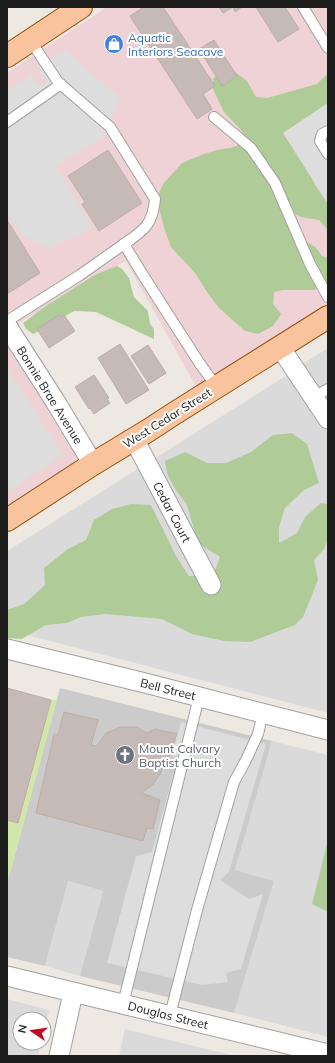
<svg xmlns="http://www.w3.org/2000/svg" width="335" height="1063" font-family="Mulish,sans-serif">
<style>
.residential{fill:#dbdada}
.commercial{fill:#eed2d5}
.religious{fill:#cbcbcb}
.grass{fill:#d0e7a9}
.forest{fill:#afcc98}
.parking{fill:#ddd}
.building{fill:#c5bab6;stroke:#bfada6}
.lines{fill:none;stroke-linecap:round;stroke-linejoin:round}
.service-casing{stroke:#a1a1a1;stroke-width:12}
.minor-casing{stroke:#a1a1a1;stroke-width:21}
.primary-casing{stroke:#914e05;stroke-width:24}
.service{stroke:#fff;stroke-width:10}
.minor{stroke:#fff;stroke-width:19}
.primary{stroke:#f9c49d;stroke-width:22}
.labels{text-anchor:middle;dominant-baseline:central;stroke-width:4;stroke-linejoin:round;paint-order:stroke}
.shop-label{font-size:12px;fill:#366cbe;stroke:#fff;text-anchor:start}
.street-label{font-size:12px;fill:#1d1d1d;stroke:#fff}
.worship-label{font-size:12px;fill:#5b616d;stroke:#fff;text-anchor:start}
</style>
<rect width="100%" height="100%" fill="#eee8e3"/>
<g class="residential">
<polygon points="328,348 328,408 301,365"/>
<polygon points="289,374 328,434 328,713 77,648 23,634 7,608 7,551"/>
<polygon points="272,741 328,755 328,1037 234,1013 274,881 235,870"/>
<polygon points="68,881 103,891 80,976 45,966"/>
<polygon points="7,999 49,1010 44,1032 44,1019 20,1019 20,1043 41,1043 38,1056 7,1056"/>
<polygon points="125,1029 235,1056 119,1056"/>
</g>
<polygon class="commercial" points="107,7 328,7 328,306 198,390 126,261 17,324 97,450 7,509 7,73"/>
<polygon class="religious" points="60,688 272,741 235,870 274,881 234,1013 80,976 103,891 68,881 45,966 7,957 7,884"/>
<polygon class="grass" points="51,700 57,700 7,884 7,820 18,822"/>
<g class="forest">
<path d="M226,65L247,81L256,97L267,98L317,84L328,73V103L303,120L314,183L328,204V230L319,220L301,217L292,212L301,240C312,244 316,246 322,256L328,258V283L314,290H283L274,292L273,304L281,314L273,326L258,334L245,331L219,308L207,292L196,274L171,247L165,231L160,212L158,196L163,184L182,163L204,154L217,150L230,148L239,145L251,148L242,131L224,112L213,89V79Z"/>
<polygon points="117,266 122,269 129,278 134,297 148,311 150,324 154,329 154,339 96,312 74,311 33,334 26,329 23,323 46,306 87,280 97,274"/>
<polygon points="292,433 307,444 319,483 304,490 285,508 279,527 279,543 297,533 305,517 321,503 328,504 328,539 324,549 314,560 318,580 303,617 295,625 250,642 224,641 192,634 162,619 105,614 81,617 67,623 46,625 22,639 7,638 7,610 24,604 45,585 44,568 68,549 86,540 94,520 112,509 131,504 151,505 176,556 189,576 213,576 220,557 198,543 187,505 174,487 167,473 165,461 185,452 207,463 226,463 251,452 273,435"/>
<polygon points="328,840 328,912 312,904"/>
</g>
<g class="parking">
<polygon points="66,51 121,98 114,110 103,137 55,166 93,227 49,249 22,236 7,213 7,91 32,75 39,84 42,86 45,86 46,83 45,78 36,67"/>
<polygon points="328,103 328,204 283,133"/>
<polygon points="7,367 63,455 7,492"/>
<polygon points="181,722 266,744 229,872 220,880 249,899 263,894 241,969 226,973 228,982 202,985 107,963 136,856 152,852 178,757 172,755"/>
</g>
<g class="building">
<polygon points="144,7 163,7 215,86 203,94 212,109 197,119 130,16"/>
<polygon points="219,7 242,7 235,12 233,7 223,13"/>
<polygon points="256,7 285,7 299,29 278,42"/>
<polygon points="214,40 237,76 222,86 199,49"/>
<polygon points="108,150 142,203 99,231 82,204 85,202 68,176"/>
<polygon points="7,220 40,273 7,294"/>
<polygon points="59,315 61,317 64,315 75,331 49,348 37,329"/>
<polygon points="120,344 149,390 126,404 98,358"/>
<polygon points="148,345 166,373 149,384 131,356"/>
<polygon points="94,375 109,398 107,399 110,403 94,414 90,408 89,409 75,387"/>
<polygon points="7,688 51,700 18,823 7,820"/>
<polygon points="64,712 98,720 91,745 97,746 106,733 121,727 137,727 147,733 155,729 177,734 169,756 163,761 161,773 153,784 142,793 160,800 153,829 147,828 143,841 36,813 54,734 58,735"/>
</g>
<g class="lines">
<defs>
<g id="service">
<polyline points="303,7 328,48"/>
<path d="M30,40L58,82L110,127L155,199C153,225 143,231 124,244L141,272L200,364L217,387"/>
<polyline points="214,117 251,148 275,183 310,264 328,297"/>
<polyline points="7,122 61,84"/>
<polyline points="328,131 322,134 320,141 328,154"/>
<polyline points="7,321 80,275 124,244"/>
<polyline points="314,397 328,389"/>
<polyline points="123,1004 199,697"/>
<polyline points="170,1015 197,910 234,782 246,760 258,734 263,713"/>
</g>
<g id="minor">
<polyline points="7,326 55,401 93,464"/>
<polyline points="280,347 328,419"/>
<polyline points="134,439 211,585"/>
<polyline points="7,649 145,683 328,730"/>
<polyline points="7,976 328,1054"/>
<polyline points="59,1056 73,993"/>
</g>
<g id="primary">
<polyline points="7,56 81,7"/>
<polyline points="7,520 93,464 149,430 175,413 328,317"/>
</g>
</defs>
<use href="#service" class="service-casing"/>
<use href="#minor" class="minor-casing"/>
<use href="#primary" class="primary-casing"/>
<use href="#service" class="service"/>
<use href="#minor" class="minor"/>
<use href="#primary" class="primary"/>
</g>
<defs>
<symbol id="shop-disc" viewBox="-11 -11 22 22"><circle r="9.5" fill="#3f7fe0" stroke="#fff"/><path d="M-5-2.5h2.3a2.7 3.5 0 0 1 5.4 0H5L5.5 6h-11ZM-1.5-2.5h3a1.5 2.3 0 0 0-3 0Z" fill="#fff"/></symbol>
<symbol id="church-disc" viewBox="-11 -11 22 22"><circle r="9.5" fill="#6b7280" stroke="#fff"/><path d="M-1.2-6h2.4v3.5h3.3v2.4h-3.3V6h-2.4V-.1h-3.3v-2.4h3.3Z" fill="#fff"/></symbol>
</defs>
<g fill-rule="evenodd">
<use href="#shop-disc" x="103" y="33" width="22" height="22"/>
<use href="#church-disc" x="114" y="744" width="22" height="22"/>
</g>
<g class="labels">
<g class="shop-label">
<text x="128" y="37">Aquatic<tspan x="128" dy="14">Interiors Seacave</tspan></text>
</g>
<g class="street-label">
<text transform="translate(50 395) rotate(58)">Bonnie Brae Avenue</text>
<text transform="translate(167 418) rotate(-32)">West Cedar Street</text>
<text transform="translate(172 512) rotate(62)">Cedar Court</text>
<text transform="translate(168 689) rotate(14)">Bell Street</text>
<text transform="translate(168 1015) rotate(14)">Douglas Street</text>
</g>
<g class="worship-label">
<text x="139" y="748">Mount Calvary<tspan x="139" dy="14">Baptist Church</tspan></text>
</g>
</g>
<rect width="335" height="1063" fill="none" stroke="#1d1d1d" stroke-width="16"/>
<g transform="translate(32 1031) rotate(283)"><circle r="19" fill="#ffffff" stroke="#a5a5a5"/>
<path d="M0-3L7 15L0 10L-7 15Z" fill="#c30621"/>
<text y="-6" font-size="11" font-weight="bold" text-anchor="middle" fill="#1d1d1d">N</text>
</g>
</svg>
